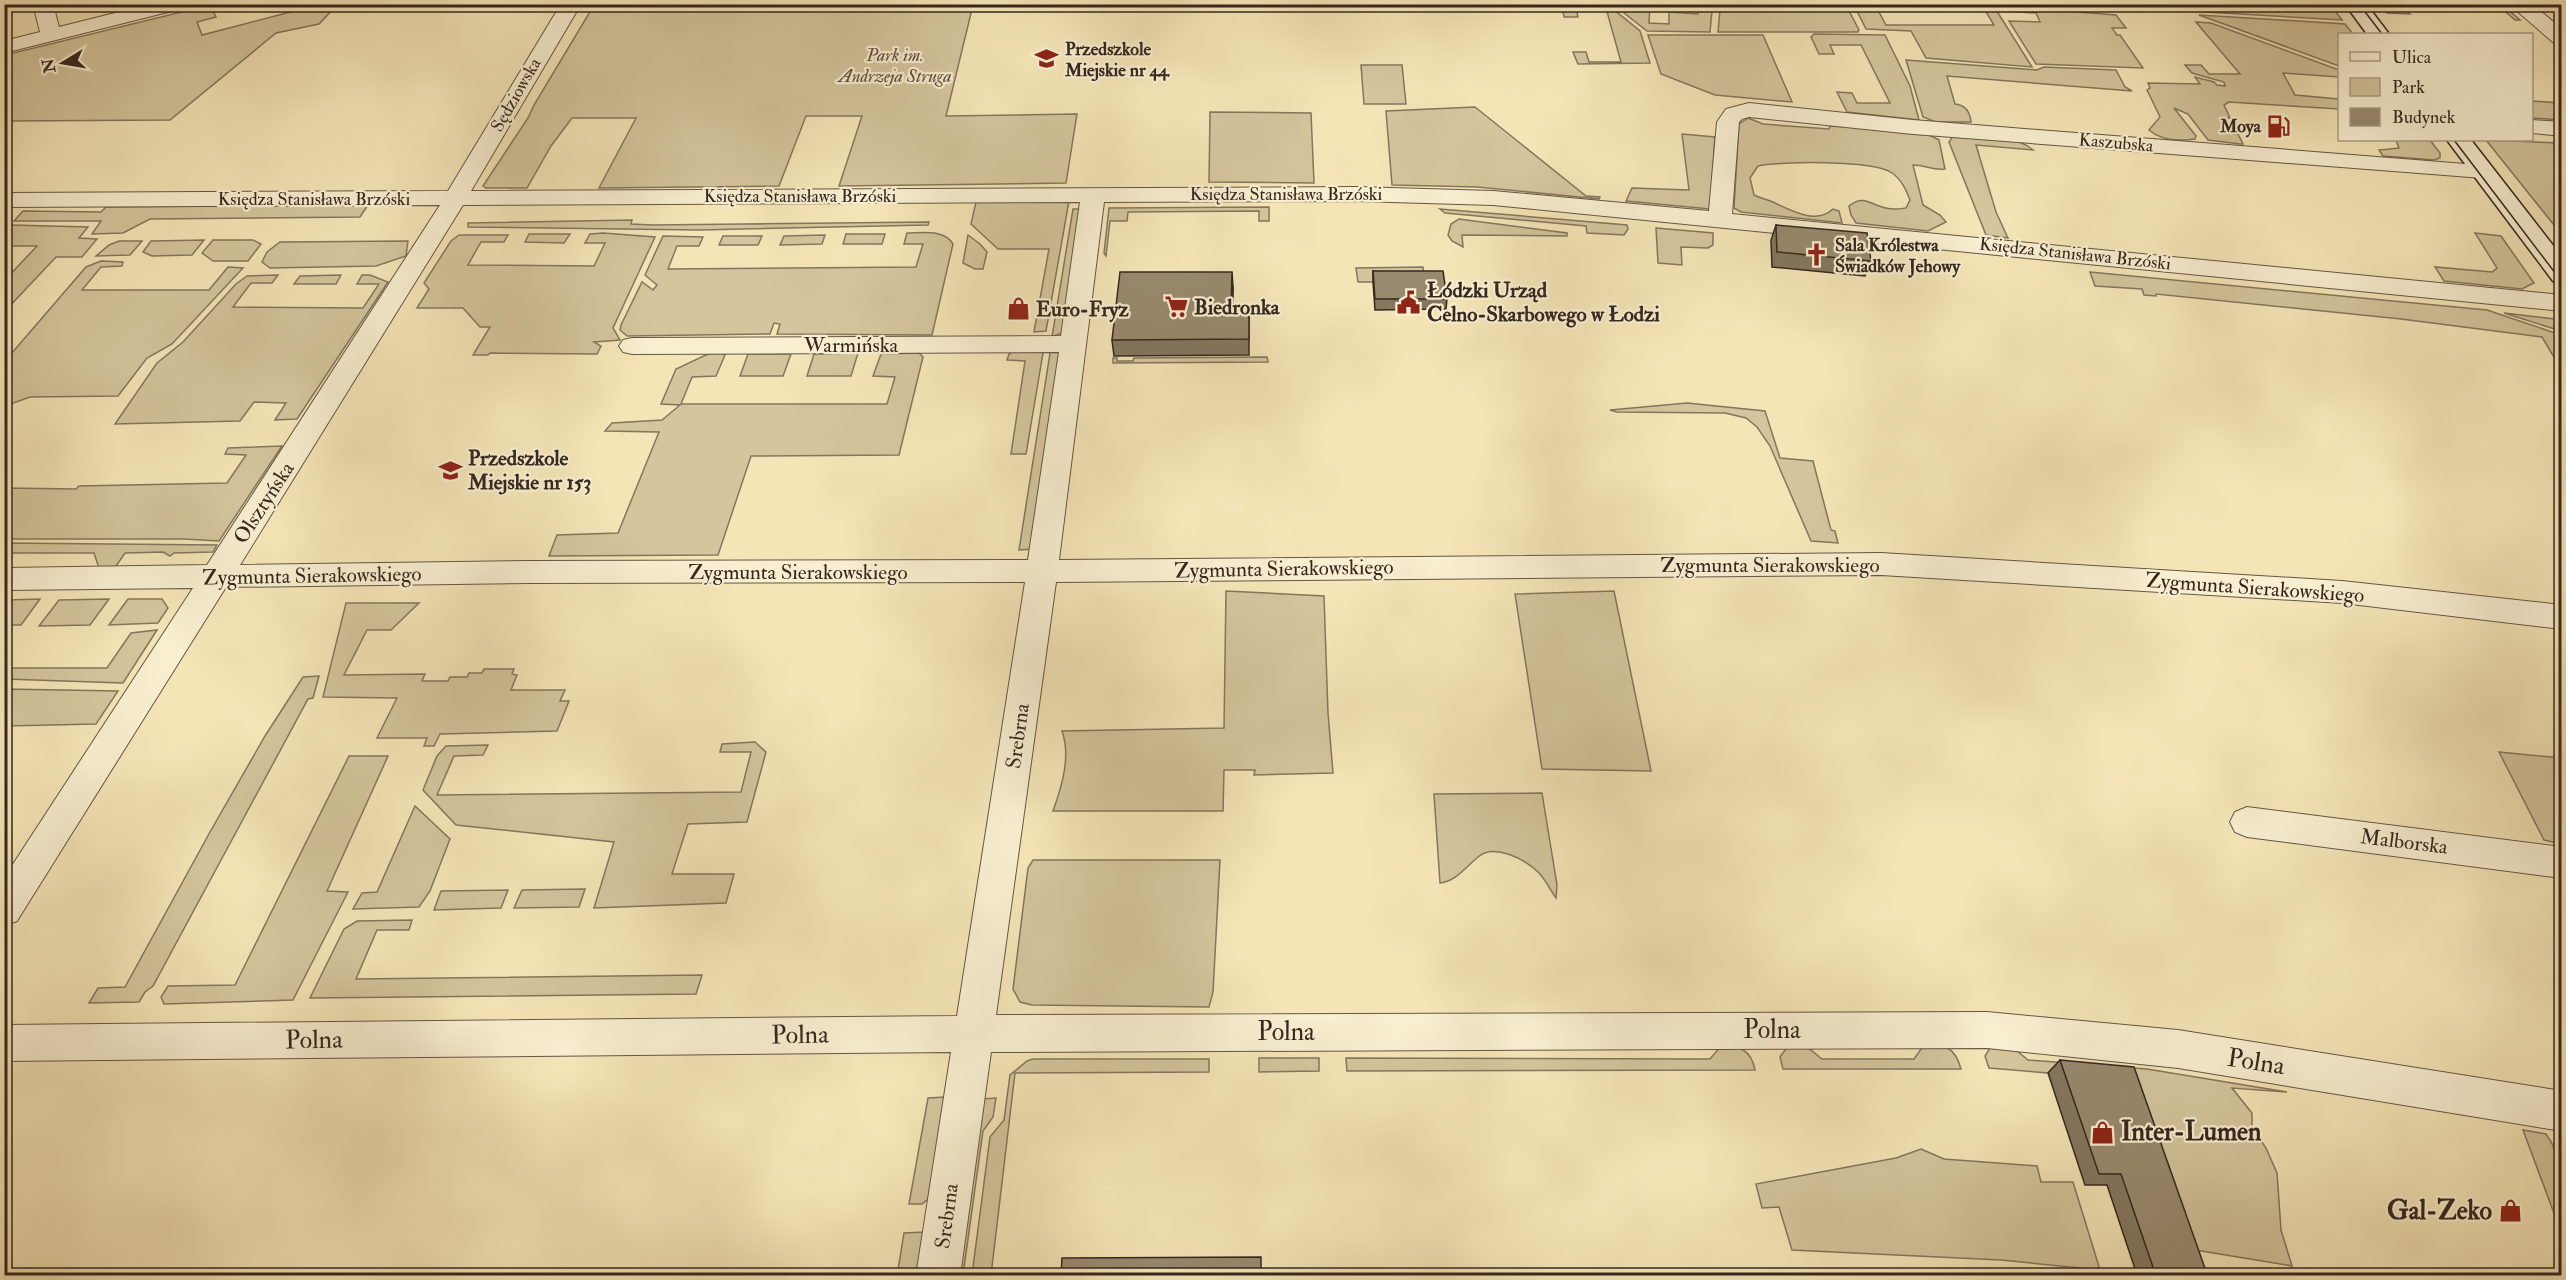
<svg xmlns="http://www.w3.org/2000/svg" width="2566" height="1280" font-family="'IM FELL Double Pica',serif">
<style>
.green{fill:#d4c59d;stroke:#84765e;stroke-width:1.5}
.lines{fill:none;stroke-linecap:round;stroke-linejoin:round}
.street-casing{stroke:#655645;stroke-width:2}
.secondary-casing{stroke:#35271f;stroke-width:3}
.street{fill:#f8eed0;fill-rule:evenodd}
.secondary{fill:#f8eed0;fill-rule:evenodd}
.tram{stroke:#35271f;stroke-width:1.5}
.wall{fill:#83775f;stroke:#35271f;stroke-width:1.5}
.shaded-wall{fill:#6a614d;stroke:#35271f;stroke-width:1.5}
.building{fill:#988a6e;stroke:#35271f;stroke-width:1.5}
.labels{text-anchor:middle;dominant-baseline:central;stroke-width:4.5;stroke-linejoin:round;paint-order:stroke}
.far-poi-label{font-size:18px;font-weight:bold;fill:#35271f;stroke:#f8eed0;text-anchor:start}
.far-park-label{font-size:18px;font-style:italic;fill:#5d4e3e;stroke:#f8eed0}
.far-street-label{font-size:18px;fill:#35271f;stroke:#f8eed0}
.poi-label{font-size:21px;font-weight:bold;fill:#35271f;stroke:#f8eed0;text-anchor:start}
.street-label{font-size:21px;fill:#35271f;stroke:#f8eed0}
.near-street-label{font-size:26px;fill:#35271f;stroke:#f8eed0}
.near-poi-label{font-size:26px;font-weight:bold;fill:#35271f;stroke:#f8eed0;text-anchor:start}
</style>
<rect width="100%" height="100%" fill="#f4e5b7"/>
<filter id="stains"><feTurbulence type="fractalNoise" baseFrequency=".00333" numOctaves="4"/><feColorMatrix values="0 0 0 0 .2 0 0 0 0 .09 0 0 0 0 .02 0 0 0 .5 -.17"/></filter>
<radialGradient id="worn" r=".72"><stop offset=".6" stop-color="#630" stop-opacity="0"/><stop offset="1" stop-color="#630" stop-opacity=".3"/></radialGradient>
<g class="green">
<polygon points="210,5 216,17 197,22 202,35 298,10 296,5 337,5 319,24 276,33 170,120 5,121 5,55"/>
<polygon points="594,5 973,5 946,116 1077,114 1066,183 839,186 862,116 806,116 779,186 599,188 636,118 572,118 551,146 527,188 486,188 483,186 528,118 534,105"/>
<polygon points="1562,5 1608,5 1640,31 1650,63 1578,64 1573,52 1586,52 1589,62 1621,62 1606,8 1576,8 1578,17 1564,17"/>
<polygon points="1614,5 1650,5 1649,23 1669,24 1669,12 1698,14 1699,5 1710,5 1712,10 1710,32 1647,31"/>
<polygon points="1824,5 1846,5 1859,30 1858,32 1718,32 1720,10 1826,10"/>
<polygon points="1854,5 1893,5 1896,10 1878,10 1886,25 1994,25 1985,10 1966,10 1963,5 1993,5 2032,67 1926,58 1911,31 1866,29"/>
<polygon points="2173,5 2330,5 2342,20 2187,11"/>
<polygon points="2379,5 2490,5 2506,8 2520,20 2515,20 2500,7 2403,5 2410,14 2387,13"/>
<polygon points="2000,6 2116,15 2126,28 2112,28 2117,35 2120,35 2143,68 2036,64 2009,21 2040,22 2036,13 2003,11"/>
<polygon points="2199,15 2345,24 2353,34 2340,34 2339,66"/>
<path d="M2196,22L2211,23L2339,70V77L2283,73L2295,95L2339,99V109L2229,102L2224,105L2230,118H2225L2233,134H2238L2243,144H2240L2208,140L2188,114L2174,108L2196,136L2195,139C2179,141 2161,141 2149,130L2160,117L2148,92L2147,90L2150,88L2148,83L2200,84L2195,77L2214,82L2217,85L2225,86L2224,82L2192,73L2185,65H2201L2209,74H2240Z"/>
<polygon points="1814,34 1885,35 1910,86 1919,120 1847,112 1837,92 1852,93 1857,103 1890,103 1861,45 1830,45 1834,54 1819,54 1811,37"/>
<polygon points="1648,35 1763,35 1792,102 1715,95 1661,74"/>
<path d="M1906,60L2037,70L2044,67L2116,70L2125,87L2132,91L1947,76L1955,104C1966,105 1970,112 1971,122H1936L1923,117Z"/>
<polygon points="1361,65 1402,65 1406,104 1364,104"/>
<polygon points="2532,101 2561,103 2561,120 2532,118"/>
<polygon points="1475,107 1586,196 1600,197 1599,199 1477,187 1392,185 1386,111"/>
<polygon points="1210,112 1311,113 1314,183 1209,182"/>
<path d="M1748,118L1763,124L1829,129L1830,126C1861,128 1913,124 1939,140L1945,169C1934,171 1925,165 1913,165L1923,205L1940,215L1946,222L1928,231L1856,223L1851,215L1849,206C1864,194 1871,205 1886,208C1893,210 1899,209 1906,208L1910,200C1906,190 1902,180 1892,173C1874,160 1780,161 1758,166L1750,178L1754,195C1762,199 1770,200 1777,204C1794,212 1817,224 1833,209L1839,211L1842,223L1741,212L1734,208L1739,124Z"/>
<polygon points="1682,134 1715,137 1710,209 1626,201 1632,188 1689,190"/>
<path d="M1953,136C1977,138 2014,133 2033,150L1976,145L1996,212L2008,238L1986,235L1949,142Z"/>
<polygon points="2396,140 2430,140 2440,153 2440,158 2434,160 2383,156 2379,150 2399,148"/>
<polygon points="2486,140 2561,143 2561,235 2554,225"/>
<polygon points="1069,201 1046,331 1034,332 1049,249 998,249 971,224 976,202"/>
<polygon points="368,205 360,217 150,219 123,233 92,234 101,221 14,221 23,211 101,212 106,207"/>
<polygon points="1269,207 1269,221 1259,221 1259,211 1128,212 1127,221 1110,221 1106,256 1104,253 1109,208"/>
<polygon points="1073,209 1083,209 1064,332 1052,337"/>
<polygon points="1440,209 1627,225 1628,229 1624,235 1587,233 1586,226 1445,213"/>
<polygon points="1459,219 1567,233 1567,236 1462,235 1463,247 1452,241 1448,235 1451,224"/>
<polygon points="632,220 631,224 653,225 929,222 928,225 699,230 468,227 468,223"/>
<polygon points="10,225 88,227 79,238 97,239 82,257 56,257 5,311 5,280 37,246 5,246 5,230"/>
<polygon points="1656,228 1713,233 1713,245 1708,248 1681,247 1682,265 1658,263"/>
<polygon points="603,233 655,237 613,328 620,340 594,342 601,346 597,354 490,353 488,355 473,355 490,327 480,327 463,308 417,308 429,289 424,283 451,241 459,235 508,235 504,242 481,242 468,265 594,266 605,243 585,243 590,234"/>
<path d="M907,233C923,233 944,229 953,244L932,335L777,334L780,324L774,323L770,334L627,336L620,330L621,325L642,282L653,290L657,285L645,275L663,236L703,237L699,246H677L668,269L916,267L923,244H904Z"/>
<polygon points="2475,233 2501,236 2534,283 2522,289 2444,281 2435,267 2492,272 2497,268"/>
<polygon points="529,234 570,234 564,243 525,242"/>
<polygon points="846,234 885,234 882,244 843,244"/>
<polygon points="825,235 822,244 780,245 784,236"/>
<polygon points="968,235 980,244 987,252 983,269 975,269 963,263"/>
<polygon points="723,236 762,236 758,245 719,245"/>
<polygon points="204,240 192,255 152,256 143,252 151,241"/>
<polygon points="213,240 253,240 261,244 248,261 213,261 202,253"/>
<polygon points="119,241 142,241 130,255 96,256 109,245"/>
<polygon points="408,241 406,256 376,266 270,268 262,262 267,252 280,242"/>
<polygon points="101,261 123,262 122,266 101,267 82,290 209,290 228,267 243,268 172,344 147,358 118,396 30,397 5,406 5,361 86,267"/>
<polygon points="1423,267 1424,275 1377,282 1358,282 1356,268"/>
<polygon points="2090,272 2487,310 2561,335 2561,369 2542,337 2401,319 2156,294 2156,296 2144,295 2142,289 2095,286"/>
<polygon points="278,275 272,283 251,283 233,307 363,308 379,284 357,284 362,275 370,275 388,282 297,419 275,420 286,403 254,402 240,421 115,424 157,363 183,342 236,284 247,276"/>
<polygon points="341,275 336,284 294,284 300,276"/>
<polygon points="2504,313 2555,319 2561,322 2561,331"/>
<polygon points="1044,347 1026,454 1011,454 1025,361 1007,360 1009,354 1021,348"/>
<polygon points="1051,347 1062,354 1034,549 1019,550"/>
<polygon points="720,353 725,355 716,376 692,377 681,404 887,404 895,377 873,376 881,354 919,353 923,357 899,455 751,456 718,555 549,556 557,535 618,533 659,432 605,431 612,423 662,420 680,405 661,404 676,369 708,354"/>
<polygon points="858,353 851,376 807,376 814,354"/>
<polygon points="748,354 791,354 783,376 740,376"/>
<polygon points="1267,357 1268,362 1113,363 1113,358 1117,358 1117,361 1133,361 1134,358"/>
<polygon points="1687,403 1765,411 1780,458 1813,461 1831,530 1835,531 1838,543 1811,541 1770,446 1757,427 1746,418 1725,413 1617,412 1610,410"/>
<polygon points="282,446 219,541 184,539 5,539 5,488 76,489 79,486 227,483 246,455 225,454 228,448"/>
<polygon points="4,543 217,545 213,552 174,553 170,556 163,552 125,553 114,569 99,568 94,553 5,553"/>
<path d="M1226,591L1324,596L1328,713L1333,773L1254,775L1255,770H1224L1223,811H1053C1062,786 1071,756 1062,731L1224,728Z"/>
<polygon points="1614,591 1651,771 1542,769 1515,594"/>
<polygon points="40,599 21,625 5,625 5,600"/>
<polygon points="109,599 90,625 39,626 59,600"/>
<polygon points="128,599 162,599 168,608 158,623 109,625"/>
<polygon points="346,603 419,603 391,630 367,630 344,675 425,674 422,681 448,681 450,677 467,677 469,673 482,673 484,669 514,669 512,674 517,675 511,690 565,690 560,701 569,701 557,731 440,734 434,746 424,746 427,738 377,738 397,698 323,697"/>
<polygon points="157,630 123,683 5,679 5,668 107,668 131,633"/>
<polygon points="319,676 313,698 308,699 153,986 145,992 139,1002 89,1003 98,988 125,987 210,832 265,736 303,677"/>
<polygon points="5,689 118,691 96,724 5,726"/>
<polygon points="755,742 766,752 747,822 688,824 672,874 734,874 726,903 594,908 614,842 456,825 423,790 437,756 446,746 488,745 483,755 454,756 437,795 741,792 751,752 720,752 722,744"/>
<polygon points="2499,752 2561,758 2561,844 2544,840"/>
<polygon points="349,756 388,756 327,891 348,892 293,1000 164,1004 161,997 168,986 235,985"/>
<path d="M1542,793L1557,885L1556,898C1550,890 1545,878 1537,871C1524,859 1494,843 1478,857C1466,867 1456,881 1440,883L1434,794Z"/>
<polygon points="415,806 450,839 430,891 419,907 353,909 362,893 377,892"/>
<polygon points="1033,860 1220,860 1213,992 1209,1007 1032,1005 1020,1002 1013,989 1028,868"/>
<polygon points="585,889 579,907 514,908 522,890"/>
<polygon points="508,890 501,908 434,910 441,891"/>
<polygon points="412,920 409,930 377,930 356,979 702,975 696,994 310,998 344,929 357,921"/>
<path d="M1924,1045C1946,1045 1955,1047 1961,1069H1783L1780,1057L1788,1046H1806L1822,1059H1914Z"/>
<polygon points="1992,1045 2011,1046 2028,1060 2147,1069 2287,1092 2232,1088 2252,1113 2252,1128 2266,1148 2277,1173 2281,1230 2292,1266 2177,1247 2048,1073 1989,1068 1985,1056"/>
<path d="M1721,1046C1741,1046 1751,1050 1755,1070L1347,1071L1346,1058L1710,1059Z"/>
<polygon points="1259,1058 1319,1058 1319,1071 1259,1072"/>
<polygon points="1033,1059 1209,1059 1209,1072 1015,1073 991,1275 972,1275 990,1137 1004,1120 1010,1075 1027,1061"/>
<polygon points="946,1097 932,1196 922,1204 909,1204 928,1098"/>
<polygon points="996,1098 993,1117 983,1131 963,1275 957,1276 982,1099"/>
<path d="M2523,1130L2546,1134C2566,1160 2562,1200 2561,1232Z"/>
<polygon points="1921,1149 1944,1159 2037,1166 2041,1182 2073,1182 2100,1270 2001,1260 1792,1250 1779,1207 1762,1208 1756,1184 1896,1158"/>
<polygon points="925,1232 919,1275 897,1276 904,1233"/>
</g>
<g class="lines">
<defs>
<g id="street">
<polygon points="33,4 53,4 59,27 151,4 187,4 184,8 4,53 4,41 40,32"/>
<path d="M561,4H581L471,191L1357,187L1493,191L1709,211L1717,122L1726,109L1749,103L1913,120L2491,166L2494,171L2491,176L2483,178L1913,134L1749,117L1742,119L1739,122L1732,214L2562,295V311L1493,205L1357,201L1104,202L1059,560L1881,553L2342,581L2562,605V629L2342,603L1881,575L1056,582L996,1015L1987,1012L2178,1030L2562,1091V1131L2178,1068L1987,1048L991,1052L960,1276H916L951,1052L4,1061V1025L957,1016L1025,582L528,583L226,587L17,921L4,926V878L193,588L4,590V568L207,565L440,205L4,207V193L448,191ZM1080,202L1061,336L632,338L623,340L619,346L623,352L632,354L1059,352L1028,560L528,561L240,565L463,205Z"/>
<polygon points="2102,4 2131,4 2128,8 2105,8"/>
<polygon points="2509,4 2532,4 2562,29 2562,46 2555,44"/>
<polygon points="2532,120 2562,122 2562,136 2532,133"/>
<polygon points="2247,807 2562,847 2562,878 2247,837 2235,832 2230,822 2235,812"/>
</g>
<g id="secondary">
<polygon points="2345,4 2366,4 2389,34 2367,34"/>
<polygon points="2447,140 2471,140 2562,257 2562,283 2553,281"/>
</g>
</defs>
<use href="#street" class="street-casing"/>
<use href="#secondary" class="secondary-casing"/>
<use href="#street" class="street"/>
<use href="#secondary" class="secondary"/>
<g class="tram">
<polyline points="2359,4 2382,34"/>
<polyline points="2454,140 2562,282"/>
</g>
</g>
<g class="wall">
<polygon points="1776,225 1871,261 1865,276 1772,267 1771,240"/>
<polygon points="1373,271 1447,299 1446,309 1375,310 1373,282"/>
<polygon points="1233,287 1232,314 1249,314 1249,355 1114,356 1112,340"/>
<polygon points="2060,1060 2207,1274 2205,1275 2137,1275 2107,1185 2085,1185 2048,1073"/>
</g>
<polygon class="shaded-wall" points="1232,272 1233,287 1232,330 1231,314"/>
<g class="building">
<polygon points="1776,225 1867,233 1871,261 1777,252"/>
<polygon points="1373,271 1443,271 1447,299 1375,299"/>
<polygon points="1120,272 1232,272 1231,314 1249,314 1249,339 1112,340"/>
<polygon points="2060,1060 2134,1067 2207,1274 2154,1270 2121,1174 2099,1174"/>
<polygon points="1261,1257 1261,1275 1061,1275 1062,1258"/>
</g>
<defs>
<symbol id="school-bare" viewBox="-9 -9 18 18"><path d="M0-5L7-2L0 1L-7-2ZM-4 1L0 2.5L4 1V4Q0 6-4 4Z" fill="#8f2418" stroke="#f8eed0" stroke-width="2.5" paint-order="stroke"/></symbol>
<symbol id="fuel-bare" viewBox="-9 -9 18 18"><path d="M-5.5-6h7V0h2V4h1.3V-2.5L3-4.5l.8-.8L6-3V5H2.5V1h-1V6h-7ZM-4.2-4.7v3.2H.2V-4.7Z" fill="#8f2418" stroke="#f8eed0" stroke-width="2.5" paint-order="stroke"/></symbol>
<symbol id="church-bare" viewBox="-9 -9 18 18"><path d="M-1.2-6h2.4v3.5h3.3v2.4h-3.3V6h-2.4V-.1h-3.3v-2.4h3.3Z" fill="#8f2418" stroke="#f8eed0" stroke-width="2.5" paint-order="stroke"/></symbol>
<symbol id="civic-bare" viewBox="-9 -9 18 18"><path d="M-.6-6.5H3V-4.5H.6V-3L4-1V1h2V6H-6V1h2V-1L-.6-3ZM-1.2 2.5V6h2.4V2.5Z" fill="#8f2418" stroke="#f8eed0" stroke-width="2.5" paint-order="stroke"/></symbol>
<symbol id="supermarket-bare" viewBox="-9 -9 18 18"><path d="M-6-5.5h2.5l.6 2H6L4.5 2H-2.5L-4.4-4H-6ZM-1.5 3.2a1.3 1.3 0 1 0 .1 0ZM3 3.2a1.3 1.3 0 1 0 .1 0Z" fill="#8f2418" stroke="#f8eed0" stroke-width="2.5" paint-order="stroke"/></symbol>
<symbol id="shop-bare" viewBox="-9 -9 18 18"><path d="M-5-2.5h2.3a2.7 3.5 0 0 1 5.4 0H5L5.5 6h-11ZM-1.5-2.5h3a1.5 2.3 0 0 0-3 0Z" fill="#8f2418" stroke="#f8eed0" stroke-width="2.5" paint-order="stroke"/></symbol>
</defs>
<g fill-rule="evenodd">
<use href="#school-bare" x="1030" y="42" width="33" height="33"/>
<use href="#fuel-bare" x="2262" y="110" width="33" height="33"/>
<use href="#church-bare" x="1800" y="238" width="33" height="33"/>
<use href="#civic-bare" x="1392" y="286" width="33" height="33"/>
<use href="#supermarket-bare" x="1160" y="290" width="33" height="33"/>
<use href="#shop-bare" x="1002" y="292" width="33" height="33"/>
<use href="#school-bare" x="434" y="454" width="33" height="33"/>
<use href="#shop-bare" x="2086" y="1116" width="33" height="33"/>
<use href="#shop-bare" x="2494" y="1194" width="33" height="33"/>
</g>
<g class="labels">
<g class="far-poi-label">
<text x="1065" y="49">Przedszkole<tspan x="1065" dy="21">Miejskie nr 44</tspan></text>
<text x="2261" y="126" text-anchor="end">Moya</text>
<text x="1835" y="245">Sala Królestwa<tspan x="1835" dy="21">Świadków Jehowy</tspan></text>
</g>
<g class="far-park-label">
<text x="895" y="55">Park im.<tspan x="895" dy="21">Andrzeja Struga</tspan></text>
</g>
<g class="far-street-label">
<text transform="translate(516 95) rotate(-60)">Sędziowska</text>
<text transform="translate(2116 143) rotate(5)">Kaszubska</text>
<text x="1286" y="194">Księdza Stanisława Brzóski</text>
<text x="800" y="196">Księdza Stanisława Brzóski</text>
<text x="314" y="199">Księdza Stanisława Brzóski</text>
<text transform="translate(2075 254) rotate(6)">Księdza Stanisława Brzóski</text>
</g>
<g class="poi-label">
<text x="1427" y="290">Łódzki Urząd<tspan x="1427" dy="24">Celno-Skarbowego w Łodzi</tspan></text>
<text x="1194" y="307">Biedronka</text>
<text x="1036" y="309">Euro-Fryz</text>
<text x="468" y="458">Przedszkole<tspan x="468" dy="24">Miejskie nr 153</tspan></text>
</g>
<g class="street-label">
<text x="851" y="345">Warmińska</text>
<text transform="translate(264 503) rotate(-57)">Olsztyńska</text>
<text x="1770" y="565">Zygmunta Sierakowskiego</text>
<text transform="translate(1284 569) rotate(-1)">Zygmunta Sierakowskiego</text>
<text x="798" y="572">Zygmunta Sierakowskiego</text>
<text transform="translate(312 576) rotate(-1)">Zygmunta Sierakowskiego</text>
<text transform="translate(2255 588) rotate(4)">Zygmunta Sierakowskiego</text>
<text transform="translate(1018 736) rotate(-82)">Srebrna</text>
<text transform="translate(2404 842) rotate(7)">Malborska</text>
<text transform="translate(947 1216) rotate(-82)">Srebrna</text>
</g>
<g class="near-street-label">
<text x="1772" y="1030">Polna</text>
<text x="1286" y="1032">Polna</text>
<text transform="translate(800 1035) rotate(-1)">Polna</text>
<text transform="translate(314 1040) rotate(-1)">Polna</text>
<text transform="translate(2256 1062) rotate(9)">Polna</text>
</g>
<g class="near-poi-label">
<text x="2121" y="1132">Inter-Lumen</text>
<text x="2492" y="1211" text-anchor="end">Gal-Zeko</text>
</g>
</g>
<rect width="2566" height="1280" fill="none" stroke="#f4e5b7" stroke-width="24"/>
<rect x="6" y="6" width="2554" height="1268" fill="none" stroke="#35271f" stroke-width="3"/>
<rect x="12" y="12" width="2542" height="1256" fill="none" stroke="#35271f" stroke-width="1.5"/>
<rect x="2338" y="33" width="195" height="108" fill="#f8eed0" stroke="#aa9e89" stroke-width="1.5"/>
<rect x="2350" y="52" width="30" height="9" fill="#f8eed0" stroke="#aa9e89" stroke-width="1.5"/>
<text x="2392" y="63" font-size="18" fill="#35271f">Ulica</text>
<rect x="2350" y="78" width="30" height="18" fill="#d4c59d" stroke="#aa9e89" stroke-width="1.5"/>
<text x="2392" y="93" font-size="18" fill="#35271f">Park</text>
<rect x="2350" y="108" width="30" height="18" fill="#988a6e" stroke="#aa9e89" stroke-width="1.5"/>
<text x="2392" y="123" font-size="18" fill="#35271f">Budynek</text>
<g transform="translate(63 63) rotate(259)" stroke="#f8eed0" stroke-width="4.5" paint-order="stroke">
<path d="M0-4.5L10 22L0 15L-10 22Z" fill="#35271f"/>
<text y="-9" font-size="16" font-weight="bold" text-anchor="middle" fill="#35271f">N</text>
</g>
<rect width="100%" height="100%" filter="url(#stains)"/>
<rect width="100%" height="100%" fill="url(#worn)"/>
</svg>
